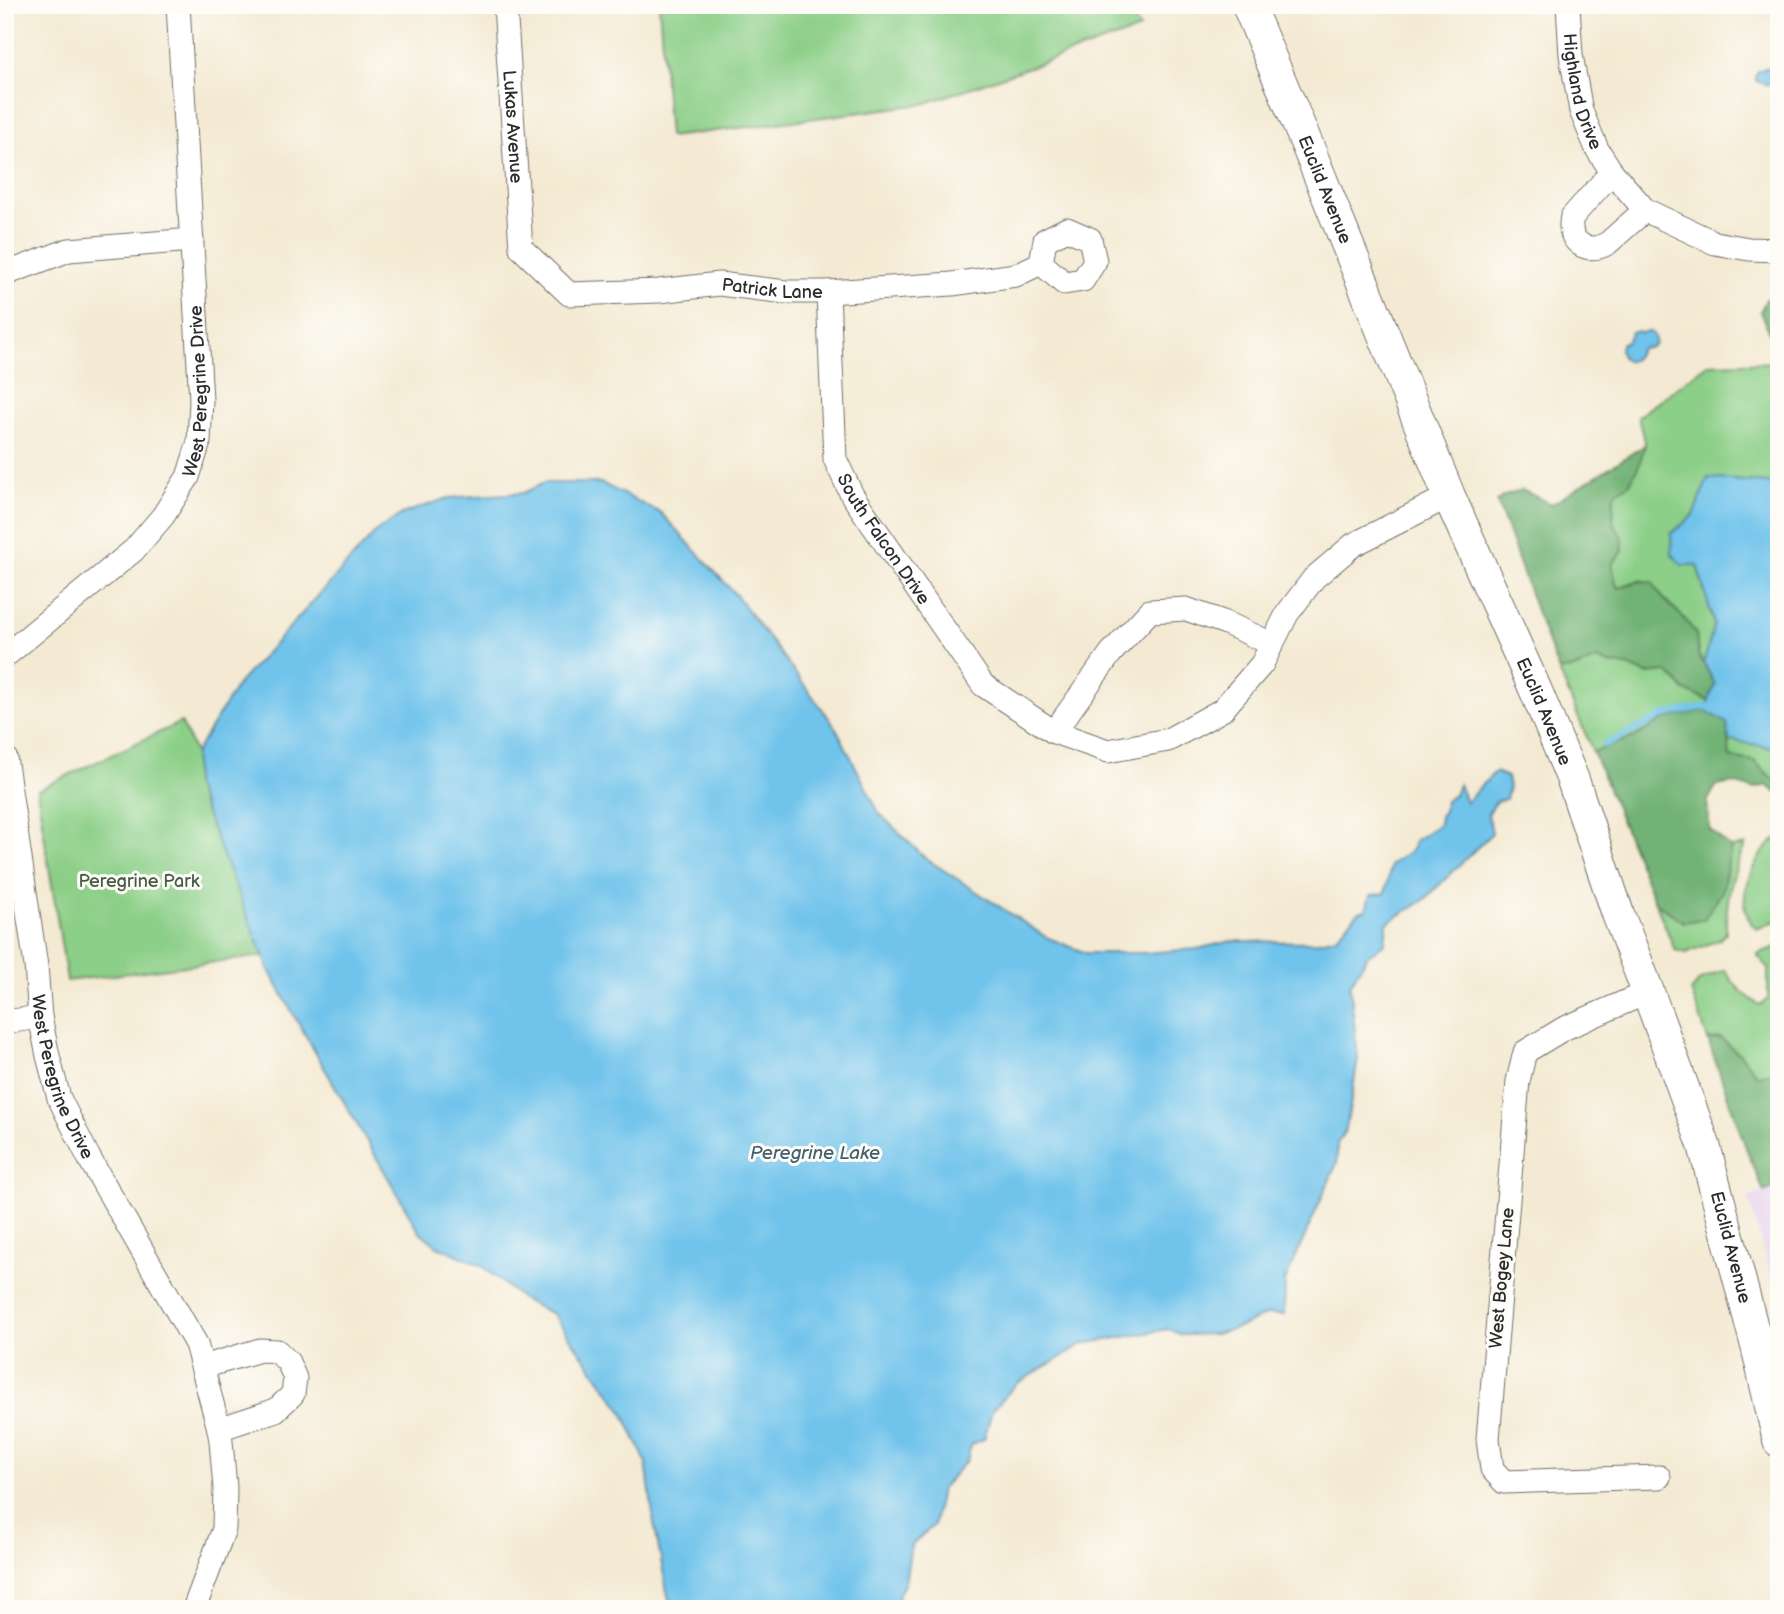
<svg xmlns="http://www.w3.org/2000/svg" width="1784" height="1614" font-family="'Balsamiq Sans',sans-serif">
<style>
.built{fill:#e9d2ee}
.green{fill:#8ccf88;stroke:#5c7d5a;stroke-width:2}
.forest{fill:#71b274;stroke:#4e6e50;stroke-width:2}
.water{fill:#6fc3eb;stroke:#4d778b;stroke-width:2}
.lines{fill:none;stroke-linecap:round;stroke-linejoin:round}
.stream{stroke:#6fc3eb;stroke-width:6}
.minor-casing{stroke:#716e66;stroke-width:25}
.secondary-casing{stroke:#716e66;stroke-width:34}
.minor{stroke:#fff;stroke-width:23}
.secondary{stroke:#fff;stroke-width:32}
.labels{text-anchor:middle;dominant-baseline:central;stroke-width:6;stroke-linejoin:round;paint-order:stroke}
.street-label{font-size:18px;fill:#2b2b2b;stroke:#fdfcf7}
.park-label{font-size:18px;fill:#485c47;stroke:#fdfcf7}
.water-label{font-size:19px;font-style:italic;fill:#43606e;stroke:#fdfcf7}
</style>
<rect width="100%" height="100%" fill="#fdfcf7"/>
<filter id="ink" filterUnits="userSpaceOnUse"><feTurbulence type="fractalNoise" baseFrequency=".0143" numOctaves="2"/><feDisplacementMap in="SourceGraphic" scale="14" xChannelSelector="R" yChannelSelector="G"/><feConvolveMatrix kernelMatrix="1 2 1 2 8 2 1 2 1" color-interpolation-filters="sRGB"/></filter>
<filter id="wash" filterUnits="userSpaceOnUse"><feTurbulence type="fractalNoise" baseFrequency=".00686" numOctaves="4" result="noise"/><feDisplacementMap in="SourceGraphic" scale="28" xChannelSelector="R" yChannelSelector="G"/><feGaussianBlur stdDeviation="1.57" result="paint"/><feColorMatrix in="noise" values="0 0 0 0 0 0 0 0 0 0 0 0 0 0 0 0 0 1.4 0 .05"/><feComposite in="paint" operator="in"/></filter>
<g filter="url(#wash)">
<rect width="100%" height="100%" fill="#f4ead3"/>
<polygon class="built" points="1779,1185 1779,1305 1748,1198"/>
<g class="green">
<polygon points="659,5 1124,5 1140,29 923,104 669,137"/>
<polygon points="1779,362 1779,484 1708,478 1694,515 1671,534 1697,565 1714,624 1704,663 1698,654 1696,634 1683,617 1663,598 1652,583 1639,580 1617,588 1612,564 1623,551 1622,538 1613,522 1614,494 1630,483 1645,445 1638,417 1708,364"/>
<polygon points="1597,659 1609,664 1628,666 1646,674 1666,672 1677,681 1684,690 1709,701 1705,710 1667,718 1634,737 1593,752 1559,671 1576,668"/>
<polygon points="181,722 195,753 194,784 264,956 67,981 37,790"/>
<polygon points="1729,740 1779,749 1779,780 1773,779 1754,761 1729,757"/>
<path d="M1779,837V919L1757,929C1729,906 1754,853 1779,837Z"/>
<path d="M1745,845C1731,877 1726,898 1726,933L1719,940L1686,953L1675,950L1655,902L1684,922L1722,892L1731,848Z"/>
<path d="M1779,946V1071L1757,1076L1740,1054L1720,1038L1708,1040L1691,991L1700,980L1725,970C1734,986 1744,995 1760,1005L1768,999V969L1757,954Z"/>
</g>
<g class="forest">
<polygon points="1779,298 1779,347 1769,332 1760,312 1766,299"/>
<path d="M1645,445L1639,465L1630,483L1614,494L1613,521L1622,538L1623,551L1612,564L1617,588C1633,586 1634,579 1652,582L1663,598L1683,617L1696,634L1698,654L1715,684L1709,701L1684,690L1677,681L1666,672L1646,674L1628,666L1609,664L1597,659L1576,668L1559,671C1536,616 1519,558 1497,502L1502,497L1522,490L1552,504Z"/>
<polygon points="1705,710 1727,723 1730,757 1754,761 1773,779 1779,780 1779,794 1766,785 1754,789 1733,783 1716,786 1707,802 1710,830 1731,848 1722,892 1704,919 1684,922 1655,902 1593,752 1634,737 1667,718"/>
<polygon points="1720,1038 1740,1054 1757,1075 1779,1071 1779,1185 1764,1192 1746,1148 1708,1040"/>
</g>
<g class="water">
<polygon points="1779,67 1779,84 1765,84 1756,81 1755,77 1758,71 1765,68"/>
<path d="M1638,331L1641,333L1648,331C1654,334 1655,337 1655,344L1651,347L1641,348C1639,351 1638,355 1635,358C1624,368 1618,353 1621,344L1627,341L1632,332Z"/>
<polygon points="1708,478 1779,484 1779,749 1729,740 1727,723 1705,710 1715,684 1704,663 1714,624 1697,565 1682,565 1672,554 1671,534 1694,515"/>
<polygon points="544,483 601,483 661,513 736,595 835,726 879,813 925,858 1046,937 1086,953 1144,953 1197,949 1231,941 1315,942 1336,937 1359,912 1366,910 1370,895 1385,894 1391,864 1412,850 1414,841 1439,824 1440,816 1444,811 1445,801 1454,795 1459,784 1466,802 1495,772 1507,777 1509,787 1506,799 1497,801 1488,814 1492,833 1424,900 1387,923 1385,943 1367,956 1350,985 1358,1059 1346,1129 1337,1144 1337,1163 1285,1281 1284,1315 1268,1314 1242,1326 1215,1334 1181,1335 1169,1329 1083,1344 1015,1385 992,1411 984,1439 971,1444 967,1460 941,1489 934,1525 911,1545 905,1583 898,1595 901,1609 672,1609 667,1592 654,1523 646,1462 622,1410 553,1314 523,1300 481,1265 437,1246 419,1231 296,1019 270,972 194,784 195,753 238,684 376,532 402,514 448,498 523,493"/>
</g>
<g class="lines">
<polyline class="stream" points="1604,745 1665,715 1713,705"/>
</g>
</g>
<g filter="url(#ink)">
<g class="lines">
<defs>
<g id="minor">
<path id="s1" d="M505,5L521,248L569,294L659,291L719,284L786,292H828L952,284L1016,275L1041,263L1064,283L1083,280L1095,261L1090,239L1067,229L1045,240L1041,263"/>
<path id="s2" d="M1568,5L1571,55L1581,111L1597,149L1612,172L1645,210L1664,219L1715,243L1749,249L1779,250"/>
<path d="M1612,172L1572,217C1566,241 1586,256 1608,243L1645,210"/>
<polyline points="5,274 69,250 192,240"/>
<path id="s3" d="M828,292L835,459L852,495L983,685L1054,732"/>
<polyline points="1272,644 1226,623 1186,609 1150,611 1111,653 1054,732 1108,751 1168,740 1222,710 1262,664 1287,614 1314,578 1353,545 1449,496"/>
<path id="s4" d="M5,656L134,550L163,516L188,477L199,442L201,400L178,5"/>
<path id="s5" d="M5,757L36,966L40,1017L48,1056L59,1098L89,1158L196,1344L219,1429L221,1441L225,1488L224,1529L194,1609"/>
<polyline points="1648,992 1563,1029 1525,1052 1518,1081 1488,1439 1492,1469 1504,1482 1659,1477"/>
<polyline points="5,1022 40,1017"/>
<polyline points="203,1367 260,1350 277,1351 288,1362 295,1378 293,1394 276,1410 219,1429"/>
</g>
<g id="secondary">
<path id="s6" d="M1248,5L1308,147L1449,496L1536,691L1573,780L1618,914L1648,992L1704,1145L1758,1350L1779,1441"/>
</g>
</defs>
<use href="#minor" class="minor-casing"/>
<use href="#secondary" class="secondary-casing"/>
<use href="#minor" class="minor"/>
<use href="#secondary" class="secondary"/>
</g>
</g>
<g class="labels">
<g class="street-label">
<text stroke="none"><textPath href="#s2" startOffset="88">Highland Drive</textPath></text>
<text stroke="none"><textPath href="#s1" startOffset="122">Lukas Avenue</textPath></text>
<text stroke="none"><textPath href="#s6" startOffset="200">Euclid Avenue</textPath></text>
<text stroke="none"><textPath href="#s1" startOffset="514">Patrick Lane</textPath></text>
<text stroke="none"><textPath href="#s4" startOffset="345">West Peregrine Drive</textPath></text>
<text stroke="none"><textPath href="#s3" startOffset="261">South Falcon Drive</textPath></text>
<text stroke="none"><textPath href="#s6" startOffset="766">Euclid Avenue</textPath></text>
<text stroke="none"><textPath href="#s5" startOffset="326">West Peregrine Drive</textPath></text>
<text stroke="none"><textPath href="#s6" startOffset="1334">Euclid Avenue</textPath></text>
<text transform="translate(1502 1278) rotate(-85)">West Bogey Lane</text>
</g>
<g class="park-label">
<text x="139" y="881">Peregrine Park</text>
</g>
<g class="water-label">
<text x="815" y="1153">Peregrine Lake</text>
</g>
</g>
<rect width="1784" height="1614" fill="none" stroke="#fdfcf7" stroke-width="28"/>
</svg>
